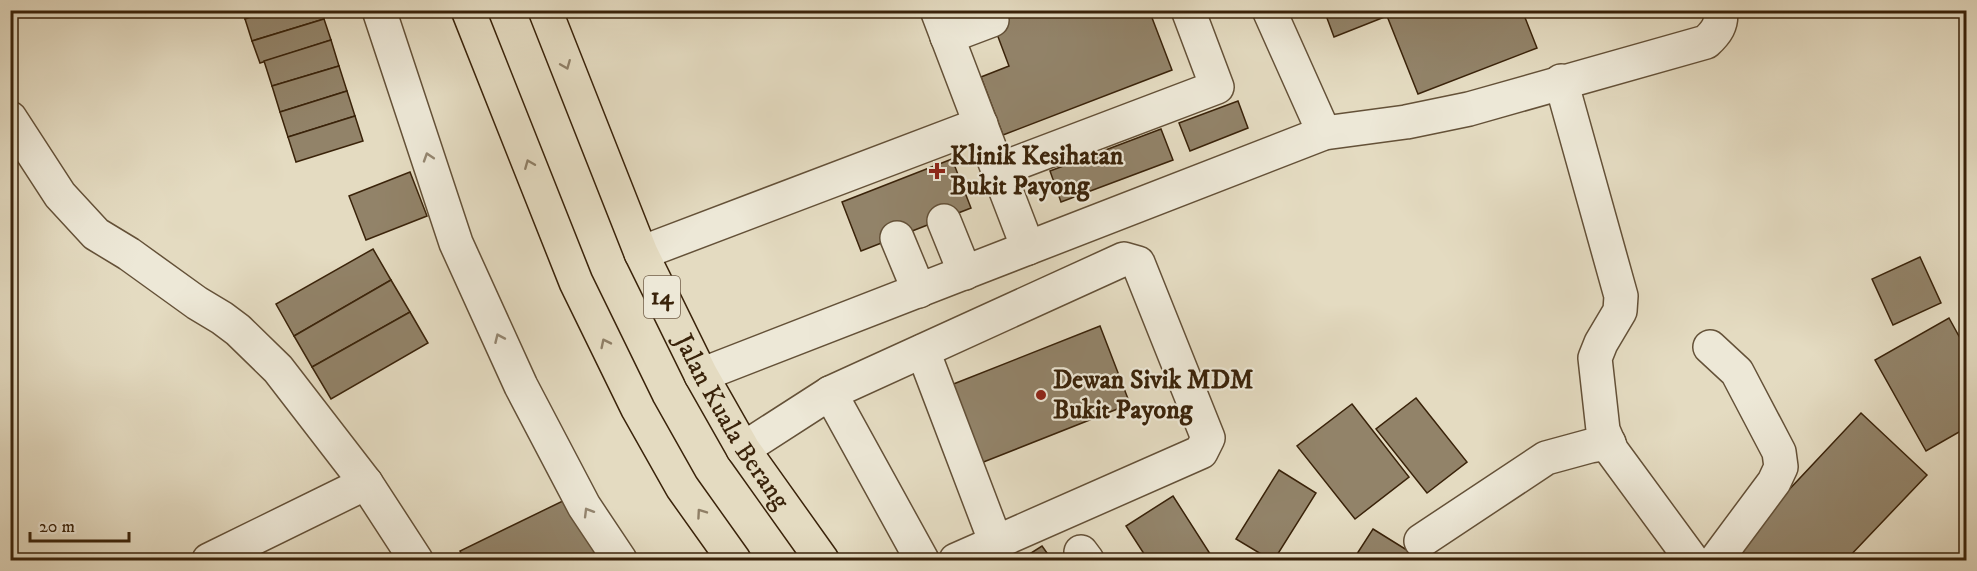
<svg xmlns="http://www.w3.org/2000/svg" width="1977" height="571" font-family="'IM FELL DW Pica',serif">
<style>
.building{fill:#928369;stroke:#3a230a;stroke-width:1.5}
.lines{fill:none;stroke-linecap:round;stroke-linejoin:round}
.minor-casing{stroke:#645138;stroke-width:36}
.highway-casing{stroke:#3a230a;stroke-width:36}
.minor{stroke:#ede8d7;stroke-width:33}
.highway{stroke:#e4dbc1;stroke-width:33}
.oneway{stroke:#8f7f66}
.oneway2{stroke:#948670}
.poi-dot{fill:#8f2418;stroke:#ede8d7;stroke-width:2}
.labels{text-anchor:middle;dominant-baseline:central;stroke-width:4.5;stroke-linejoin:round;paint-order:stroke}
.shield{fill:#ede8d7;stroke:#705e48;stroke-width:1.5}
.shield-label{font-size:24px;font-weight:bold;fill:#3a230a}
.poi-label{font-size:26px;font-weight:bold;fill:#3a230a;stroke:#ede8d7;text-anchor:start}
.street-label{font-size:26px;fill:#3a230a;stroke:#ede8d7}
</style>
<rect width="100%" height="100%" fill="#e4dbc1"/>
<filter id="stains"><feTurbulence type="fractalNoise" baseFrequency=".00333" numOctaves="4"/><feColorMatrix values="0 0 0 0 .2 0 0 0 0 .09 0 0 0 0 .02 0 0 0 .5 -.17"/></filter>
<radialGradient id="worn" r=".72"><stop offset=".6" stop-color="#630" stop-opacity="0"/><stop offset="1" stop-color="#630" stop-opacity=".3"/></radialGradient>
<g class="building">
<polygon points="242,10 274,10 245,19"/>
<polygon points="274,10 321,10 324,19 252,41 245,19"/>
<polygon points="988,10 1149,10 1172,70 1003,135 981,77 1009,66"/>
<polygon points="1324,10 1522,10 1537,48 1418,94 1387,16 1334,37"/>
<polygon points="324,19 331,40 260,63 252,41"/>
<polygon points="331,40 339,66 272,86 264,61"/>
<polygon points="339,66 347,91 280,112 272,86"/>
<polygon points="347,91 355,116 288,137 280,112"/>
<polygon points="1238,101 1248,128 1190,151 1179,123"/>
<polygon points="355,116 363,141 296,162 288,137"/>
<polygon points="1161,129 1173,160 1061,202 1050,171"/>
<polygon points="952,159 971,208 861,251 842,202"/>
<polygon points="410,172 427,216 366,240 349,196"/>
<polygon points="373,249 391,280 294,336 276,304"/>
<polygon points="1920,257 1941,303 1893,325 1872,279"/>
<polygon points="391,280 410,312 312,367 294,336"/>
<polygon points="410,312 428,343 331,399 312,367"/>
<polygon points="1949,318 1966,349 1966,428 1926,451 1875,360"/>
<polygon points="1100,326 1130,404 981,463 951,385"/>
<polygon points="1416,398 1467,462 1427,493 1376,429"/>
<polygon points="1352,404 1409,477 1355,519 1297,446"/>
<polygon points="1861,413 1927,475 1846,560 1723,560"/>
<polygon points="1279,470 1316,493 1274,560 1271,560 1236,539"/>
<polygon points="1173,496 1214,560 1148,560 1126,526"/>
<polygon points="571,497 601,559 465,560 460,551"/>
<polygon points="1373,529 1423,560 1353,560"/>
<polygon points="1042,546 1052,560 1020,560"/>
</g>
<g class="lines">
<defs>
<g id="minor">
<polyline points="379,10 456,243 521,386 584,506 620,560"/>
<polyline points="937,10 998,170 1217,87 1188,10"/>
<polyline points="1269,10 1324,133"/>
<polyline points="947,37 992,20"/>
<polyline points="1561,81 1621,296 1620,311 1601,343 1595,358 1603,430 1612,451 1692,560"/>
<polyline points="10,118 60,195 96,234 129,254 197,303 222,318 238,330 278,369 366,483 416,560"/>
<polyline points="998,170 1028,248"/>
<polyline points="944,221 965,273"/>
<polyline points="897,238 919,291"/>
<polyline points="641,253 981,124"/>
<polyline points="1710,347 1737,372 1779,452 1781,467 1774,482 1716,560"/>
<polyline points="923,351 996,543"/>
<path d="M701,375L1324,133L1406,122L1469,109L1706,42C1716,33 1723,24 1720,10"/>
<polyline points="830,393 922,560"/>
<polyline points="743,449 830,393 1124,259 1138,263 1208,438 1201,452 956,560"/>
<polyline points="1421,541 1546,458 1590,446 1609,443"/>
<polyline points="1081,552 1087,560"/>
<polyline points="209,560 366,483"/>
</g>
<g id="highway">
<polyline points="468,10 576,282 638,409 682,487 734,560"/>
<path id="s1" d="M545,10L641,253L701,375L743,449L822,560"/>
</g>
</defs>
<use href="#minor" class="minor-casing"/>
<use href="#highway" class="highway-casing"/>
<use href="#minor" class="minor"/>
<use href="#highway" class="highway"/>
</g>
<defs><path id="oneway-chevron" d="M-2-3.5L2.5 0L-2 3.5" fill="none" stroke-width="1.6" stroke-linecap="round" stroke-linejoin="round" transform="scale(1.5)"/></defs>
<g class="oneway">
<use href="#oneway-chevron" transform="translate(566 65) rotate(68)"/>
<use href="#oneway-chevron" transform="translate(529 164) rotate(-112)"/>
<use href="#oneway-chevron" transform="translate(605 343) rotate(-116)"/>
<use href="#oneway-chevron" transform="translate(701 513) rotate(-125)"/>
</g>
<g class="oneway2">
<use href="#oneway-chevron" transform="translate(428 157) rotate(-108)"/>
<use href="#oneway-chevron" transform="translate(499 338) rotate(-114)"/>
<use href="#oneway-chevron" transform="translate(588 512) rotate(-121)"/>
</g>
<g class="poi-dot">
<path d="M934 162h6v6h6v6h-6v6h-6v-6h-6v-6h6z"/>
<circle cx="1041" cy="395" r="6"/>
</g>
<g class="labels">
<rect class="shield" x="644" y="276" width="36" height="42" rx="4.5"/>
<g class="shield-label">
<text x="662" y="297">14</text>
</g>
<g class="poi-label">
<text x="950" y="156">Klinik Kesihatan<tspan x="950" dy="30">Bukit Payong</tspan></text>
<text x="1053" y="380">Dewan Sivik MDM<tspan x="1053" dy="30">Bukit Payong</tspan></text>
</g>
<g class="street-label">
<text stroke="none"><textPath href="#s1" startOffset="453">Jalan Kuala Berang</textPath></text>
</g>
</g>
<rect width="1977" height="571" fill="none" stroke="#e4dbc1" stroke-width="36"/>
<rect x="12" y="12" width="1953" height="547" fill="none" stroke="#3a230a" stroke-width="3"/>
<rect x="18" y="18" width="1941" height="535" fill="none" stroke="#3a230a" stroke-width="1.5"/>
<path d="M30 532v9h99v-9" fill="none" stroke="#3a230a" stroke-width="3"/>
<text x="39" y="532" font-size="18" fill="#3a230a" stroke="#ede8d7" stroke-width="4.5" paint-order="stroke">20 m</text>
<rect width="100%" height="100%" filter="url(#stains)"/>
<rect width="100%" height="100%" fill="url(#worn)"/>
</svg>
